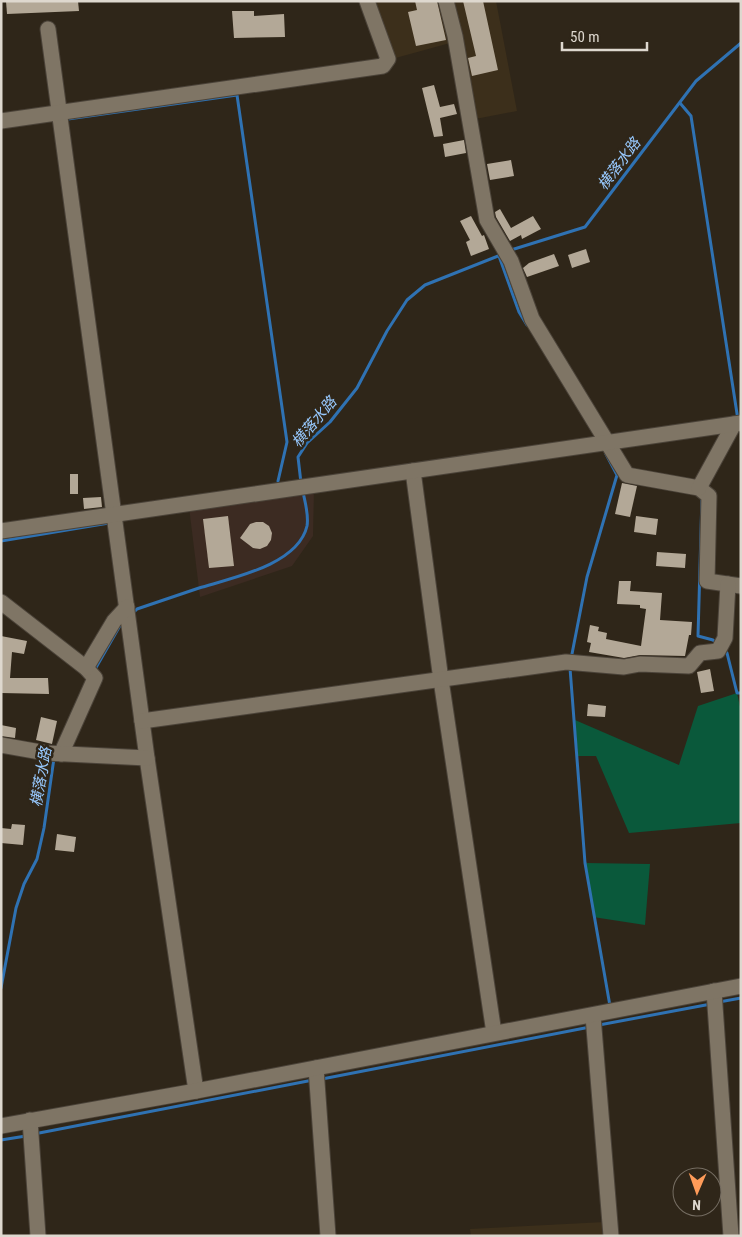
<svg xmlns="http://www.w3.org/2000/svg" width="742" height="1237" font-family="'Roboto Condensed','Noto Sans JP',sans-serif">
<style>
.built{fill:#3c2f1b}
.industrial{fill:#3c2b22}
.green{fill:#0a593b}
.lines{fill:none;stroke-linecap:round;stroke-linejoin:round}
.stream{stroke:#2f72b3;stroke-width:3}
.building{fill:#b3a897}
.minor-casing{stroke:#4b4339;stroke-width:17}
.minor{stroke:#7f7565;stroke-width:15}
.labels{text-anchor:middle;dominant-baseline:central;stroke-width:5;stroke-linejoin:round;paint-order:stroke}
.water-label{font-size:15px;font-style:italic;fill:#97c8fd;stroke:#2f2619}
</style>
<rect width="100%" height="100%" fill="#2f2619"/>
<g class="built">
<polygon points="366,1 496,1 517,111 465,121 454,73 450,43 381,62"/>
<polygon points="605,1222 606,1236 471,1236 470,1229"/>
</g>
<polygon class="industrial" points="314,489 313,536 292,566 200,597 189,507"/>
<g class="green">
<polygon points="737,693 741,711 741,823 629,833 596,756 578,756 575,720 679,765 698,706"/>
<polygon points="585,863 650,864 645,925 593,917"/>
</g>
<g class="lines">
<g class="stream">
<polyline points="680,103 691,116 738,420"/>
<polyline points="68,119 237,95 287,442 278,481"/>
<polyline points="511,250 585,227 696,81 741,43"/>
<polyline points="499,256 519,312 527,325"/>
<polyline points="301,483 298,457 307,443 330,422 357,388 387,331 407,300 425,285 503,254"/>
<polyline points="702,496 698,636 713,640 717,644"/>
<polyline points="1,541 109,523 109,526"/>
<path d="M133,613L137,609C158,602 178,595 199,588C232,578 298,565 307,526C309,515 305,502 303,492"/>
<polyline points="724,650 727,653 737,693 741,693"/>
<polyline points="571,659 587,577 617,475 606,454"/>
<polyline points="570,668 585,863 610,1006"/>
<polyline points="94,671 122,622"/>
<polyline points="1,988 16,908 24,884 37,859 44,828 54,758"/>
<polyline points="719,1002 741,998"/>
<polyline points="599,1025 711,1004"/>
<polyline points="322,1079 590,1027"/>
<polyline points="34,1134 313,1080"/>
<polyline points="1,1140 26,1136"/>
</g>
</g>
<g class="building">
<polygon points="6,1 78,1 79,11 7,14"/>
<polygon points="415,1 437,1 446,40 416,46 408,12 417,10"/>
<polygon points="463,1 483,1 498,70 472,76 468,58 476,56"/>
<polygon points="232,11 254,11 254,16 284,14 285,37 234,38"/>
<polygon points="434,85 440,107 454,104 457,114 440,118 443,136 434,137 422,88"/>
<polygon points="464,140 466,153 445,157 443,144"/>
<polygon points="511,160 514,176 490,180 487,164"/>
<polygon points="500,209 511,228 533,216 541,229 522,239 521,235 510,241 496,217 495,212"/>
<polygon points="471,216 482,236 484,235 489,249 471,256 466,242 470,240 460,221"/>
<polygon points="586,249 590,262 572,268 568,255"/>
<polygon points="554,254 559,266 527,277 523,268 529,263"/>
<rect x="70" y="474" width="8" height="20"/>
<polygon points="622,483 637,486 630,517 615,514"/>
<polygon points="101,497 102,507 84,509 83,498"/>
<polygon points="228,516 234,566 209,568 203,519"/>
<polygon points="636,516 658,519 656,535 634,532"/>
<polygon points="256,522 263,522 269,526 272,533 271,540 267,546 260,549 253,548 240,538 250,524"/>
<polygon points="657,552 686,554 685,568 656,566"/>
<polygon points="619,581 631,581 630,591 662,593 660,620 692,622 691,635 689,635 685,656 640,655 624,658 589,652 591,643 587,642 590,625 599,627 598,631 607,633 606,639 641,646 646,609 640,608 640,605 617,604"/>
<polygon points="1,636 27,641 24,654 12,652 10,678 48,678 49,694 1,693"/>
<polygon points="710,669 714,691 701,693 697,672"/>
<polygon points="588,704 606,706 605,717 587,716"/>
<polygon points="41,717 57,721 52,744 36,740"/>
<polygon points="1,725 16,728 15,738 1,736"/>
<polygon points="12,824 25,825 23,845 1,843 1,828 11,829"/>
<polygon points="57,834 76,837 74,852 55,850"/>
</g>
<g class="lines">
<defs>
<g id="minor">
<polyline points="446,1 455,36 487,220 511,261 532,319 627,475 699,488 709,496 707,581 741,586"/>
<polyline points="48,29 147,758 196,1091"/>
<polyline points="1,121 383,66 388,59 367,1"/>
<polyline points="413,471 441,680 494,1033"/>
<polyline points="699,488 734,424"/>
<polyline points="1,531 741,423"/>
<polyline points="1,602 86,668 95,678 61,754"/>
<polyline points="86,668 114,621 127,607"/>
<polyline points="142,721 566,662 624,667 640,664 689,666 700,653 718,651 725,638 728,584"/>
<polyline points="1,745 46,753 147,758"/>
<polyline points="714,991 731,1236"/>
<polyline points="593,1016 611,1236"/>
<polyline points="316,1068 328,1236"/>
<polyline points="30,1120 38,1236"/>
<polyline points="1,1126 196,1091 741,986"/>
</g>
</defs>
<use href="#minor" class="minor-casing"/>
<use href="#minor" class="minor"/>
</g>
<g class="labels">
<g class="water-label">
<text transform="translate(619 164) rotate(-53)">横落水路</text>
<text transform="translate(314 422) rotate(-50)">横落水路</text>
<text transform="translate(41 777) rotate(-80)">横落水路</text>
</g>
</g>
<rect width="742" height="1237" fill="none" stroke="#ded8cf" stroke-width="5"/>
<g transform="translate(697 1192) rotate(182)"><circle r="24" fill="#2f2619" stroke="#756d62"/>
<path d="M0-4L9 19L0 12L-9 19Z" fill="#fe9b59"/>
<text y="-8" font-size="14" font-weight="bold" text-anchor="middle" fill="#ded8cf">N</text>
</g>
<path d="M562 42v8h85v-8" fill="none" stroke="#ded8cf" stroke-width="2.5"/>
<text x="570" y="42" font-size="15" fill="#ded8cf" stroke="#2f2619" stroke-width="4" paint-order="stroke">50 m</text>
</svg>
